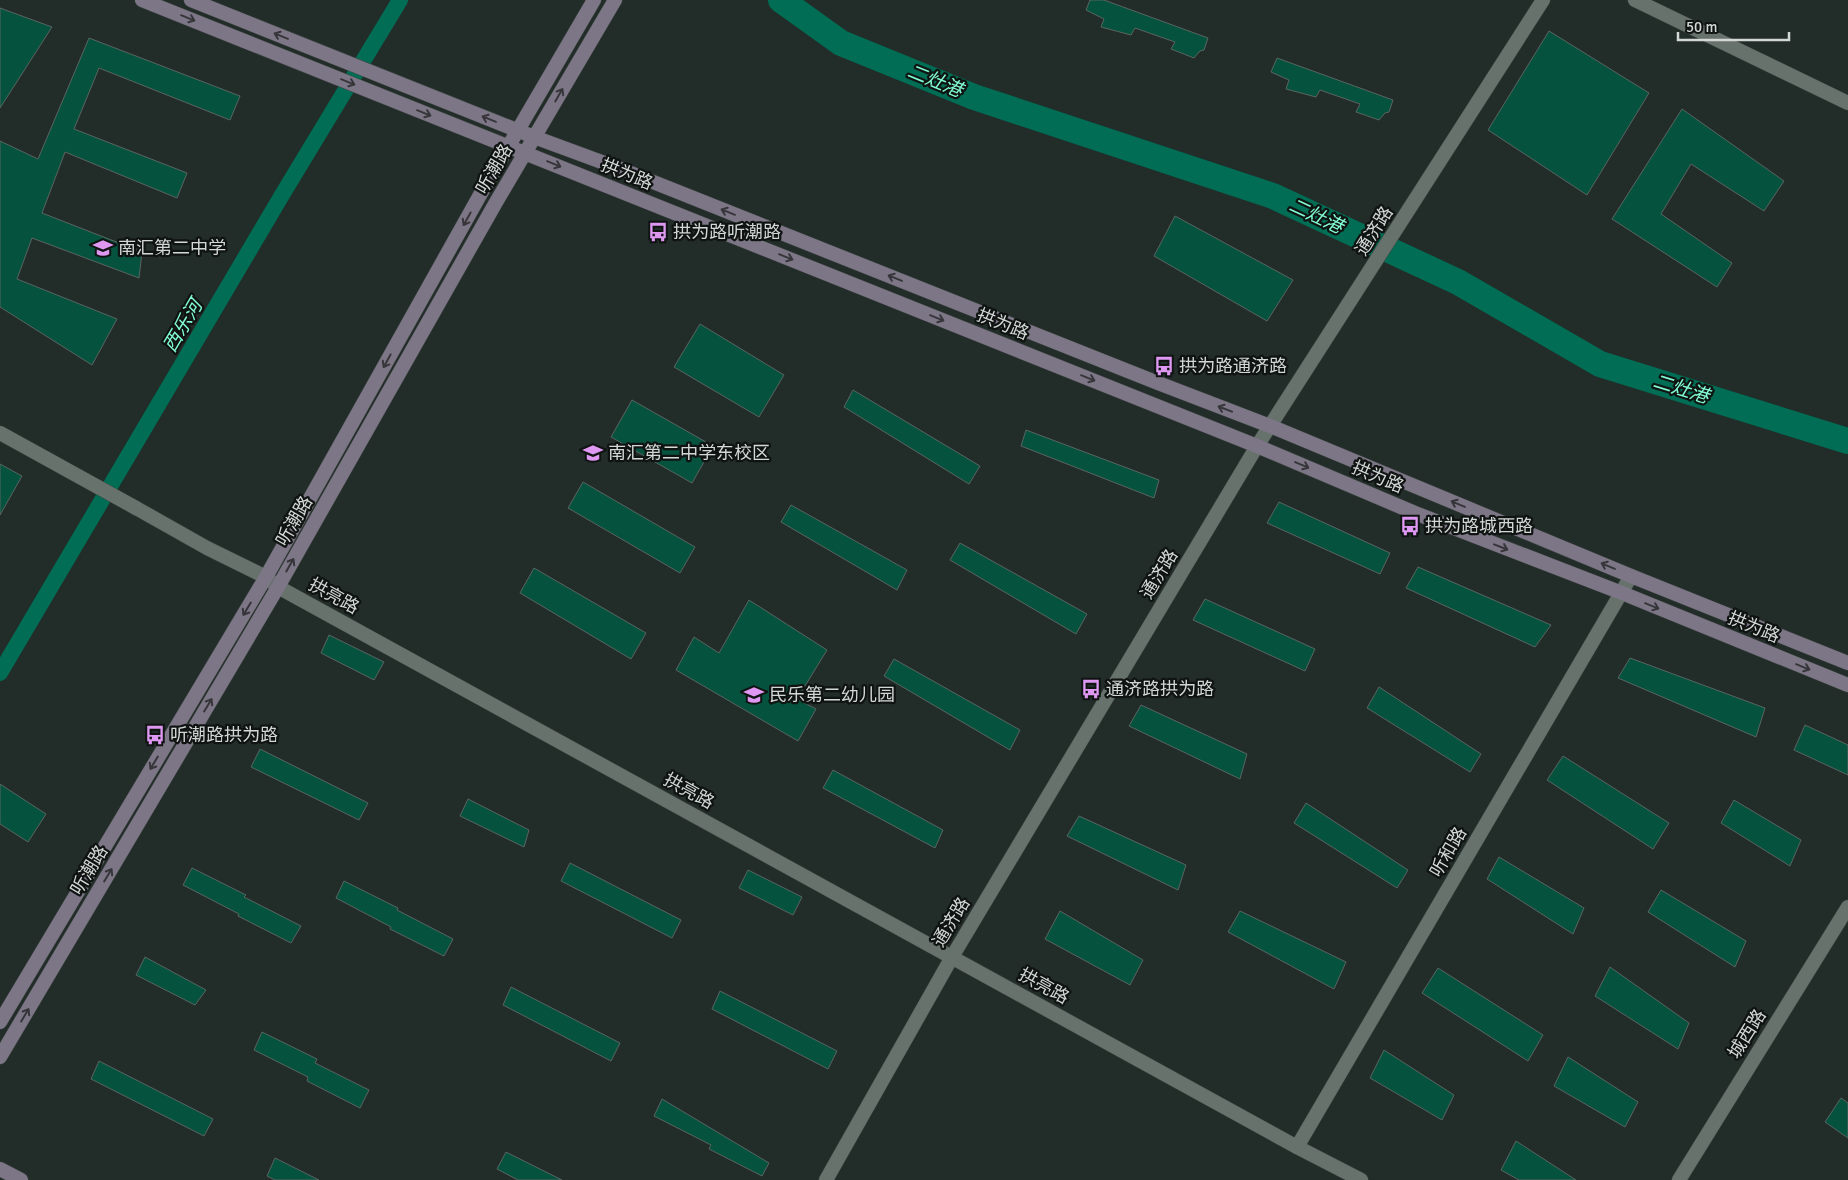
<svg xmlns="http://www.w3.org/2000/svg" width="1848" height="1180" font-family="Signika,'Noto Sans SC',sans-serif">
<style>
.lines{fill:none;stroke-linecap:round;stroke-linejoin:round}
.canal{stroke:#006d54;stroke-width:16}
.river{stroke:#006d54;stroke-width:26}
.building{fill:#05523f;stroke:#5a6560}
.minor-casing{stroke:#3f4744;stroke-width:15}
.tertiary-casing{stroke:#3f4744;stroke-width:15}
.secondary-casing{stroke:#3f4744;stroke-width:15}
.minor{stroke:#67726d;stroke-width:14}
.tertiary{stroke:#67726d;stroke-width:14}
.secondary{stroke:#7d7686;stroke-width:14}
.oneway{stroke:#36363a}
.labels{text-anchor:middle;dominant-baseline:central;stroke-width:4.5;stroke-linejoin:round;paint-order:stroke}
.street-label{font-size:18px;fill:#d2d8d6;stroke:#0f1311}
.poi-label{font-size:18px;fill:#d2d8d6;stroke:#0f1311;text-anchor:start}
.water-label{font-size:19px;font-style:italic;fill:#82fcd4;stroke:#0f1311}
</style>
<rect width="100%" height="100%" fill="#222c28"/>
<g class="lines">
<polyline class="canal" points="0,673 282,195 400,0"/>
<polyline class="river" points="781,0 841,43 974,97 1273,196 1458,282 1600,364 1848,441"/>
</g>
<g class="building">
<polygon points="1090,0 1104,0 1208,38 1204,50 1200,51 1194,58 1171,49 1175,42 1135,28 1131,35 1101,27 1104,19 1086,10"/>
<polygon points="0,8 52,27 0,108"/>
<polygon points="1549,31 1649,93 1587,195 1488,130"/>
<polygon points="89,38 240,96 230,120 99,68 74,129 187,173 177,198 65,152 42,213 142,252 139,278 32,238 17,279 117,319 92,365 0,307 0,141 38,159"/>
<polygon points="1277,58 1393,100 1389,112 1385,113 1379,120 1356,112 1360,104 1320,90 1316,97 1286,89 1289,80 1271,72"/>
<polygon points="1682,109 1784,181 1764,211 1691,164 1661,214 1732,263 1717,287 1612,219"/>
<polygon points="1175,216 1293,280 1267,321 1154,256"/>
<polygon points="700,324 784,375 759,417 674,367"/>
<polygon points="853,390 980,466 969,484 844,407"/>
<polygon points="632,400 713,446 692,483 611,437"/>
<polygon points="1026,430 1159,480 1154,498 1021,446"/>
<polygon points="0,464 22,476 0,515"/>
<polygon points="583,482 695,547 680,573 568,508"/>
<polygon points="1279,502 1390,553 1380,574 1267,523"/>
<polygon points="791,505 907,570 897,590 781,522"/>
<polygon points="960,543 1087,614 1076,634 950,560"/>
<polygon points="1418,567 1551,625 1535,647 1406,588"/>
<polygon points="534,568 646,633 631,659 520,593"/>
<polygon points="1205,599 1315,649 1305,671 1193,620"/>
<polygon points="749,600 827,650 797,699 816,709 798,741 676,670 694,637 719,653"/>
<polygon points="329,635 384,662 374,680 321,653"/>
<polygon points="1630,658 1765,708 1756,737 1618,678"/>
<polygon points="894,659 1020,730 1010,750 884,676"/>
<polygon points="1379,687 1481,754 1470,772 1367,708"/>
<polygon points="1141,705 1247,754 1240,779 1129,726"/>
<polygon points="1805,725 1848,745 1848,775 1794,750"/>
<polygon points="260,749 368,803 359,820 251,767"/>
<polygon points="1563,756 1669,823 1653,849 1547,780"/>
<polygon points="833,770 943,830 935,848 823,788"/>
<polygon points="0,784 46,814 28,842 0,824"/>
<polygon points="468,799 529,830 524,847 460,816"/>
<polygon points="1734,800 1801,840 1790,866 1721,823"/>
<polygon points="1306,803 1408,870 1397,888 1294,823"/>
<polygon points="1079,816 1186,865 1178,890 1067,836"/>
<polygon points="1499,857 1584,908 1573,934 1487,879"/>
<polygon points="570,863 681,920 672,938 561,881"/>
<polygon points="192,868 246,895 244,897 301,926 291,943 238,916 239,914 183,885"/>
<polygon points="748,870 802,897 793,915 739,888"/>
<polygon points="344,881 398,908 397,910 453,939 444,956 390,929 391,927 336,898"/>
<polygon points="1661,890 1746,941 1735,967 1648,912"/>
<polygon points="1060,911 1143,960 1130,985 1045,939"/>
<polygon points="1240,911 1346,962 1334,989 1228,932"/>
<polygon points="145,957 206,990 195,1005 136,975"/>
<polygon points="1610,967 1689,1023 1678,1049 1595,996"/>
<polygon points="1438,968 1543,1035 1528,1061 1422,993"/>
<polygon points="511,987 620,1043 611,1061 503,1005"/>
<polygon points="720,991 837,1051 828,1069 712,1009"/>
<polygon points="262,1032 317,1059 315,1063 369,1090 360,1108 307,1081 308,1077 254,1050"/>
<polygon points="1384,1050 1454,1095 1442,1120 1370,1078"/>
<polygon points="1568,1057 1638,1102 1625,1127 1554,1086"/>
<polygon points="99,1061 213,1119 204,1136 91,1079"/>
<polygon points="1841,1098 1848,1103 1848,1138 1825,1122"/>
<polygon points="662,1099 769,1163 762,1176 709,1149 711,1145 654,1116"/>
<polygon points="1516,1141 1576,1180 1519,1180 1501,1170"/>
<polygon points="506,1152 562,1180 518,1180 497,1169"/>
<polygon points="275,1158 319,1180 275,1180 267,1176"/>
</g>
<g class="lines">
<defs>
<g id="minor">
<polyline points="0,433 136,508"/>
<polyline points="1257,446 1270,426"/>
</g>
<g id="tertiary">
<polyline points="1635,0 1848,103"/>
<polyline points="1270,426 1543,0"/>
<polyline points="136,508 207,548 266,577 278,587 1297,1147 1361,1180"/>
<polyline points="1297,1147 1631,576"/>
<polyline points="826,1180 952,957 1257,446"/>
<polyline points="1679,1180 1848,907"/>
</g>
<g id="secondary">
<polyline points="142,0 1257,446 1415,513 1622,593 1848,685"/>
<polyline points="191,0 534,137 618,168 1158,383 1270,426 1631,576 1848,663"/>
<polyline points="0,1022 266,577 480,195 594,0"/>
<polyline points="0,1057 278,587 495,204 615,0"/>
<polyline points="0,1169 21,1180"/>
</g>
</defs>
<use href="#minor" class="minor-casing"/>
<use href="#tertiary" class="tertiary-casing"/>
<use href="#secondary" class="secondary-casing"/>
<use href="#minor" class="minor"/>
<use href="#tertiary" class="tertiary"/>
<use href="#secondary" class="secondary"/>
</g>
<defs><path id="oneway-shaft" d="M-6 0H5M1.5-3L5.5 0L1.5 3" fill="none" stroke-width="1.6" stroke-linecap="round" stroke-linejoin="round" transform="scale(1.25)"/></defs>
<g class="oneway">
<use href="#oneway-shaft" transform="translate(188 18) rotate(22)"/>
<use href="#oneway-shaft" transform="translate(281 36) rotate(-158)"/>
<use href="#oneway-shaft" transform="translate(348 82) rotate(22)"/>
<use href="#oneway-shaft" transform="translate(559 95) rotate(-60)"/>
<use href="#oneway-shaft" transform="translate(424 113) rotate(22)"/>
<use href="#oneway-shaft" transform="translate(489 119) rotate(-158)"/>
<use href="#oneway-shaft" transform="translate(554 164) rotate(22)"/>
<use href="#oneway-shaft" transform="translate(728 212) rotate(-158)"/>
<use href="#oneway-shaft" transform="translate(467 219) rotate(119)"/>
<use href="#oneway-shaft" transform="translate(786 257) rotate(22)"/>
<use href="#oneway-shaft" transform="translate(895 278) rotate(-158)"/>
<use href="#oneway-shaft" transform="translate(937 318) rotate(22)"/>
<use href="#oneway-shaft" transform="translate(387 361) rotate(119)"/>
<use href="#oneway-shaft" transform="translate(1088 378) rotate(22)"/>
<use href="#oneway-shaft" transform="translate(1225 409) rotate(-159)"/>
<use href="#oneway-shaft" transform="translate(1302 465) rotate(23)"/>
<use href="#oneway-shaft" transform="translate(1458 504) rotate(-157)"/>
<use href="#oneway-shaft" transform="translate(1501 547) rotate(21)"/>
<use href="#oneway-shaft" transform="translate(290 565) rotate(-60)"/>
<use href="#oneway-shaft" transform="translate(1608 566) rotate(-157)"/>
<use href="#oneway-shaft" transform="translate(1652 606) rotate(22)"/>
<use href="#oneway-shaft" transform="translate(247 609) rotate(121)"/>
<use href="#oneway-shaft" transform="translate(1803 667) rotate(22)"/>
<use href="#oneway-shaft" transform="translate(208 705) rotate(-59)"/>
<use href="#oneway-shaft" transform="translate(154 763) rotate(121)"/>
<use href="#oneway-shaft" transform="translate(108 875) rotate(-59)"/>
<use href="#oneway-shaft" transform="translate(25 1015) rotate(-59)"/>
</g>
<defs>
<symbol id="bus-bare" viewBox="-9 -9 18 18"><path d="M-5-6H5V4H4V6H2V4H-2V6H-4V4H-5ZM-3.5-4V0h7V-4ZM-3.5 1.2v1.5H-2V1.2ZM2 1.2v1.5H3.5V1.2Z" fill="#de98f2" stroke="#0f1311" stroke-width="2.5" paint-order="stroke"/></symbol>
<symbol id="school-bare" viewBox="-9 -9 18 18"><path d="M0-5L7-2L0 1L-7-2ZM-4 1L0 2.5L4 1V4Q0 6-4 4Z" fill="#de98f2" stroke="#0f1311" stroke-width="2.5" paint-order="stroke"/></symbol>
</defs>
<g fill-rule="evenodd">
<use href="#bus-bare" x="644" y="218" width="28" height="28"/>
<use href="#school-bare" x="89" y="234" width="28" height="28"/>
<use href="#bus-bare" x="1150" y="352" width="28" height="28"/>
<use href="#school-bare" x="579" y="439" width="28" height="28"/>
<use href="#bus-bare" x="1396" y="512" width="28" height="28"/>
<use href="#bus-bare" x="1077" y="675" width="28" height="28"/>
<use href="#school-bare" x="740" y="681" width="28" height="28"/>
<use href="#bus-bare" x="141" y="721" width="28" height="28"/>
</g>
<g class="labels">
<g class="street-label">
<text transform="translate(494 169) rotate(-60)">听潮路</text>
<text transform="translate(627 174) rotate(22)">拱为路</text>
<text transform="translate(1374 231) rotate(-58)">通济路</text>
<text transform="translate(1003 324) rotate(22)">拱为路</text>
<text transform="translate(1378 477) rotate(23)">拱为路</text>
<text transform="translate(294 521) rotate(-60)">听潮路</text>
<text transform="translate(1159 574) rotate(-59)">通济路</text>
<text transform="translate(334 596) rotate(29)">拱亮路</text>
<text transform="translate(1754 627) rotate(22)">拱为路</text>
<text transform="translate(689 791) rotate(29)">拱亮路</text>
<text transform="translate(1448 852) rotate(-60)">听和路</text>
<text transform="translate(89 870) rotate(-59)">听潮路</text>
<text transform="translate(951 922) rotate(-59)">通济路</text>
<text transform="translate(1044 986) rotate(29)">拱亮路</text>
<text transform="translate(1747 1034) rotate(-58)">城西路</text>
</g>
<g class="poi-label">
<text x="673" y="232">拱为路听潮路</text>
<text x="118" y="248">南汇第二中学</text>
<text x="1179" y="366">拱为路通济路</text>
<text x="608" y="453">南汇第二中学东校区</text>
<text x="1425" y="526">拱为路城西路</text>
<text x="1106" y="689">通济路拱为路</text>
<text x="769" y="695">民乐第二幼儿园</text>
<text x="170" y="735">听潮路拱为路</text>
</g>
<g class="water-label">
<text transform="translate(935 81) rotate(22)">二灶港</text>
<text transform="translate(1316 216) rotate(25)">二灶港</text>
<text transform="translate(183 326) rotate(-59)">西乐河</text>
<text transform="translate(1681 389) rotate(17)">二灶港</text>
</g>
</g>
<path d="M1678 32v8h111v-8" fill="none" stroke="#d2d8d6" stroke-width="2.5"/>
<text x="1686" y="32" font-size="15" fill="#d2d8d6" stroke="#0f1311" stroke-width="4" paint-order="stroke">50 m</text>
</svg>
